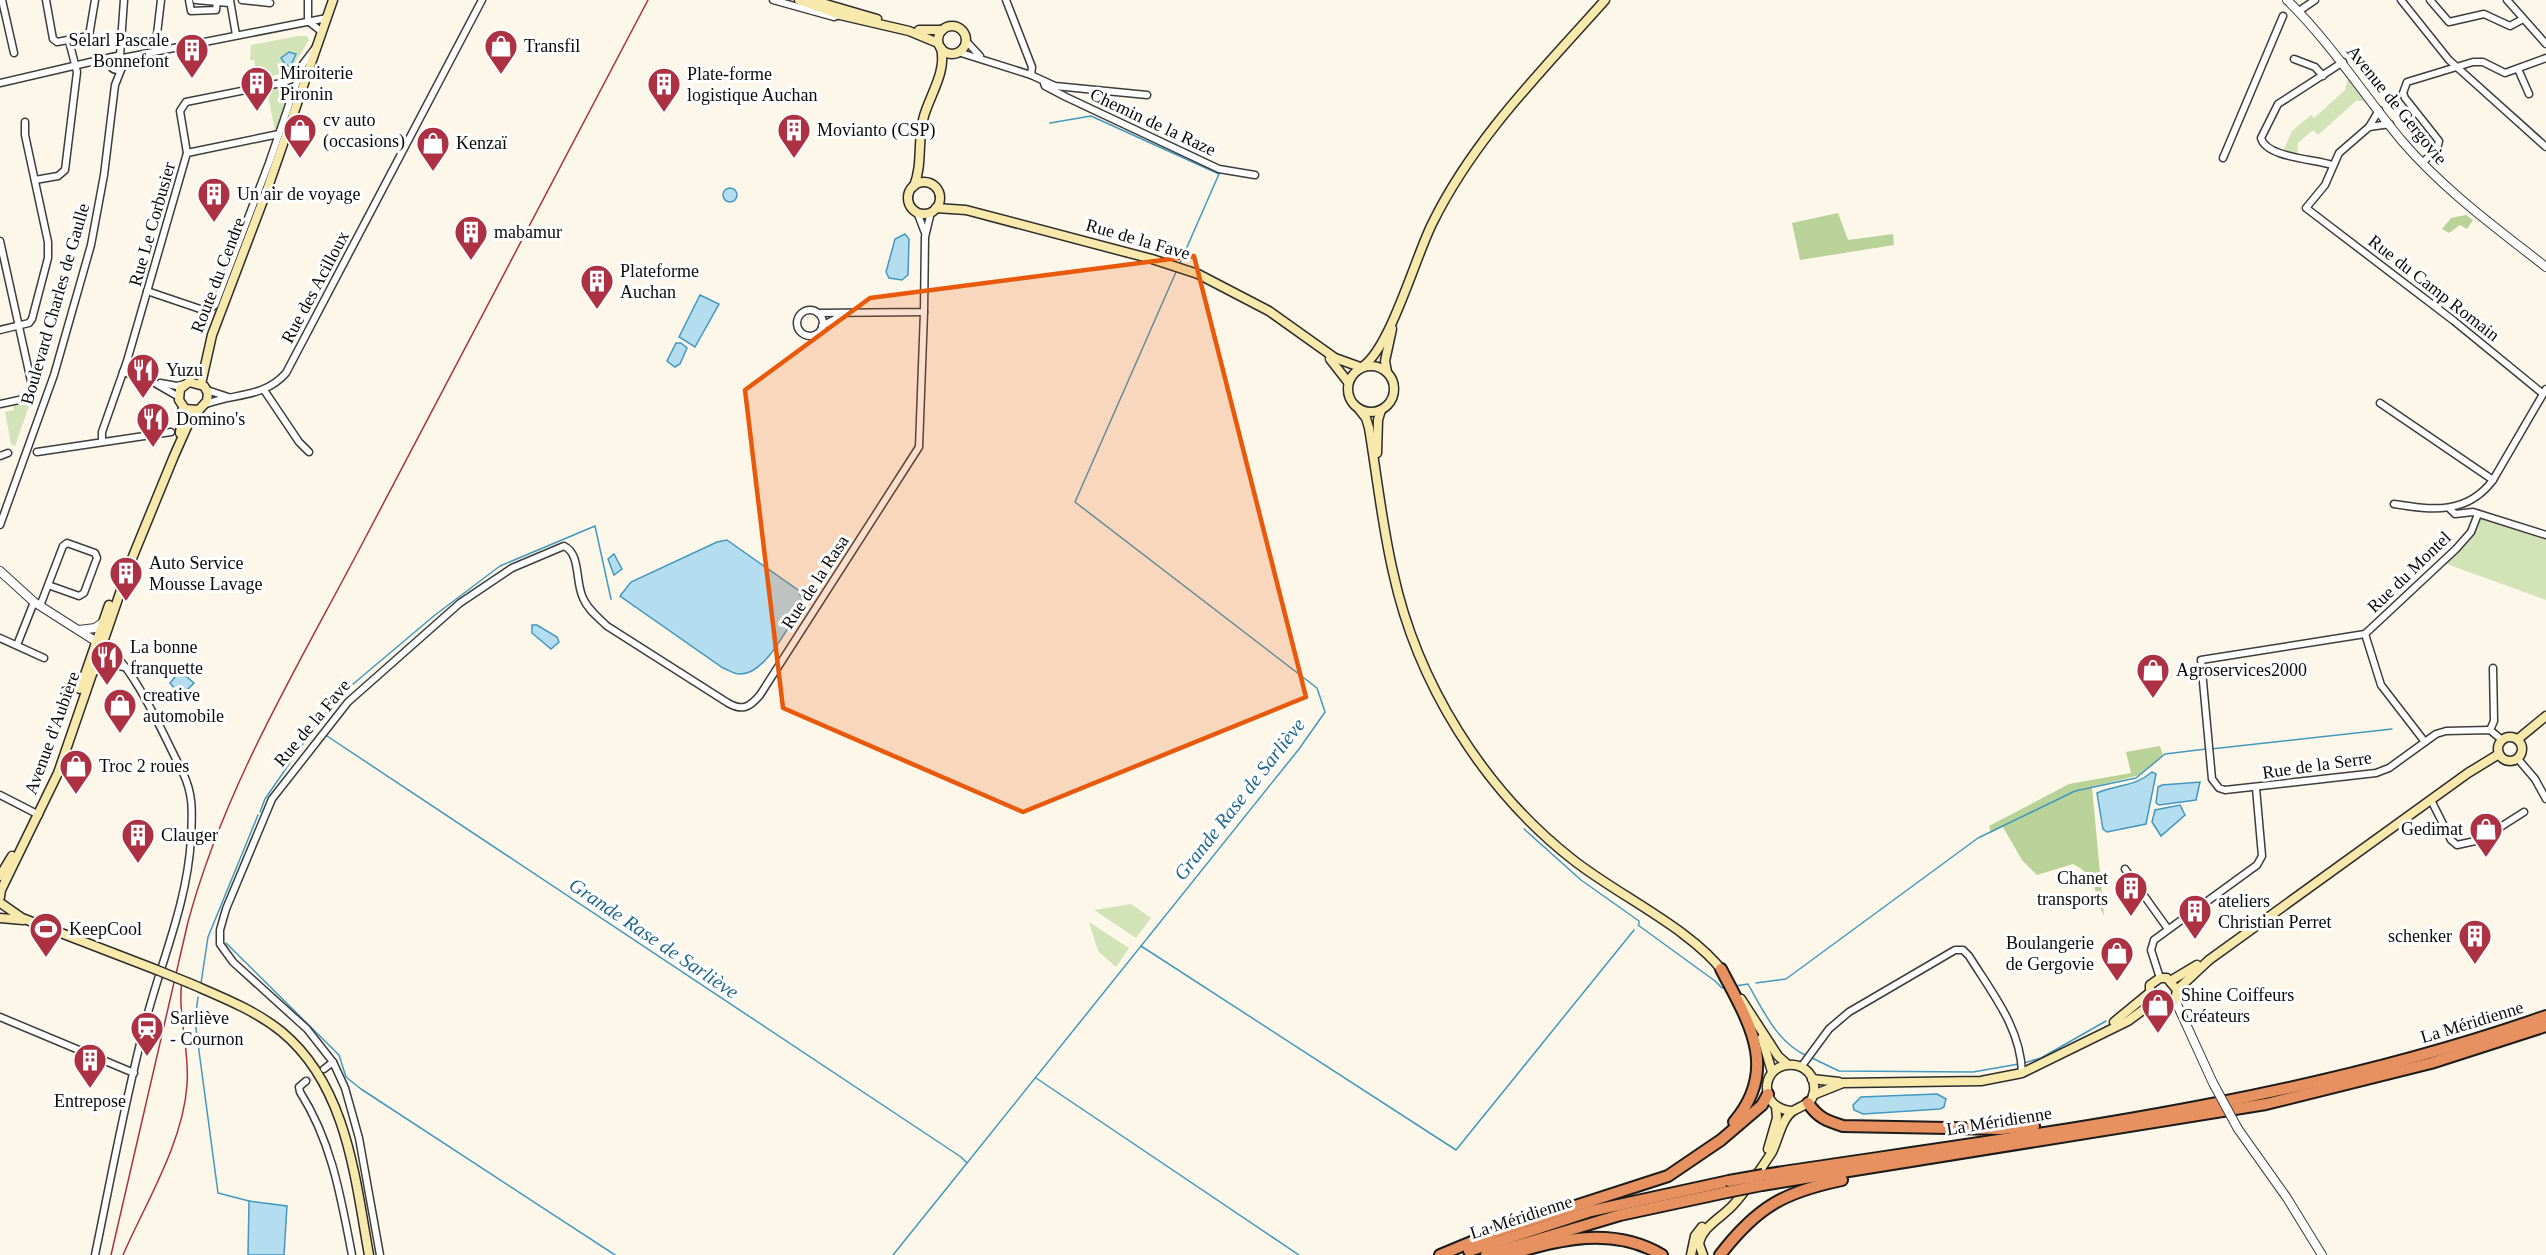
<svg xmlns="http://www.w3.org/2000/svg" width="2546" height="1255" font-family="Georgia,serif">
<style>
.green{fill:#d2e3b8}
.forest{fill:#b8d298}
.water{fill:#b4deef;stroke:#4298bf;stroke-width:1.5}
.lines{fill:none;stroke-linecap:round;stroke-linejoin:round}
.stream{stroke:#4298bf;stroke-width:1.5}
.minor-tunnel{stroke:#d9d3c8;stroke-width:6;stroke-dasharray:6 3;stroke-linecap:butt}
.minor-casing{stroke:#3d3d3d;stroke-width:9}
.tertiary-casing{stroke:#3d3d3d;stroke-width:10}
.secondary-casing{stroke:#2c2c2c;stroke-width:11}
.motorway-casing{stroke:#1b1b1b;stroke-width:14}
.minor{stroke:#fff;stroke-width:6}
.tertiary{stroke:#fff;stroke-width:8}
.secondary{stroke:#f7e8ab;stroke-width:8}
.motorway{stroke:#e6915f;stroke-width:10}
.rail{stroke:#ac3142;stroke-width:1.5}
.tertiary-bridge-casing{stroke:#3d3d3d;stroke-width:10;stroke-linecap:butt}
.secondary-bridge-casing{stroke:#2c2c2c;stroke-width:11;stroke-linecap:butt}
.motorway-bridge-casing{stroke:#1b1b1b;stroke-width:14;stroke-linecap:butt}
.tertiary-bridge{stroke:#fff;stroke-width:8}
.secondary-bridge{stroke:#f7e8ab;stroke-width:8}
.motorway-bridge{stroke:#e6915f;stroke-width:10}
.marked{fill:#e8590c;fill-opacity:0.2;stroke:#e8590c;stroke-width:4.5;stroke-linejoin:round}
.labels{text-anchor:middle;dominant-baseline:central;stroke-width:6;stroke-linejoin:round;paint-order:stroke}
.poi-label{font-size:18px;fill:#0a0a0a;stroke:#fff;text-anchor:start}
.street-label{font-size:18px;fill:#0a0a0a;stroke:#fff}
.water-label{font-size:20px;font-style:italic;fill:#21688e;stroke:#fff}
</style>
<rect width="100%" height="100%" fill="#fdf7ea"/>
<g class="green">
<polygon points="298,36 307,36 309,40 290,71 258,80 254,60 250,60 251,45"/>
<polygon points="2348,79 2364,101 2356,101 2318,135 2313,130 2298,143 2297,157 2283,151 2292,131 2311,115 2314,118 2345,90"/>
<path d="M280,87L286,91C290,101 283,123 275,131L267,90Z"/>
<polygon points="30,403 15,446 11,444 5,412 14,410 13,406"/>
<polygon points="2480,516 2546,536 2546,600 2444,563"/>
<polygon points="1131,904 1151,918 1136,938 1094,910"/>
<polygon points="1089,922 1129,948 1116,967 1098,951"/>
</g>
<g class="forest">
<polygon points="1838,213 1848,240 1893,234 1894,245 1800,260 1792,223"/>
<polygon points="2466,215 2473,220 2467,229 2460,225 2449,233 2442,229 2451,218"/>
<path d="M2160,746L2163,756L2140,775L2092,787L2104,916C2093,893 2099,877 2073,864L2037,875L2022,860L2003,827L1991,833L1989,826L2069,784L2131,773L2126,752Z"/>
</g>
<g class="water">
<polygon points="289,52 296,54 290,67 285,64 281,58"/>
<circle cx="730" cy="195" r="7"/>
<polygon points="905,234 909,239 908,275 902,280 889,278 886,272 895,239"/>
<polygon points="700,295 719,304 695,347 679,337"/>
<polygon points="676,343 681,343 687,348 680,364 675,367 667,361"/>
<path d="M727,540L798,590L802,599L800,609C787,628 765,674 741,674C735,675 729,670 723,668L620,596L631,582L717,542Z"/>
<polygon points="614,554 622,569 614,575 608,559"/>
<polygon points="532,625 537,625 557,637 559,642 551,649 532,633"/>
<polygon points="180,671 194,683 176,701 169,695 175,689 170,683"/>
<path d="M2152,772L2156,774L2146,824L2107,832L2103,829L2097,793C2118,784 2135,787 2152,772Z"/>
<polygon points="2200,782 2196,800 2159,805 2156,803 2158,787 2162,785"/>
<polygon points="2180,805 2185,815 2161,836 2152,822 2155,810"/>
<polygon points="1937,1094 1946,1099 1944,1107 1940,1109 1863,1114 1854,1110 1853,1105 1861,1097"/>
<polygon points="249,1201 287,1206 284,1255 248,1255"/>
</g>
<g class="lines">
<g class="stream">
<polyline points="1050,123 1091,116 1219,174 1180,263"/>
<polyline points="327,736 961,1157 967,1163 893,1255"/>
<polyline points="2211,749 2392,729"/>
<polyline points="260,812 265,799 318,722 346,690 435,615 500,566 595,526 611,599"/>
<polyline points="1524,829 1581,880 1639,921 1639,924"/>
<polyline points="1638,925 1715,981 1722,988 1726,987"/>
<polyline points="226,943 339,1055 346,1077 361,1089 615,1255"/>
<polyline points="1141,946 1456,1150 1634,930"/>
<polyline points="201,983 208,937 258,815"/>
<polyline points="1756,983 1786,979 1978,838 2075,791 2136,778 2165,754 2206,749"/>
<path d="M1735,986L1748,984C1764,1012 1777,1042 1807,1056"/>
<polyline points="198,997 195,1021 218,1193 249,1201"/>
<polyline points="1812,1058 1839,1071 1973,1072 2019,1064"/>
<polyline points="2024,1063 2041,1058 2106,1021"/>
<polyline points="1036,1078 1299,1255"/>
<polyline points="967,1163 1299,749 1325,712 1317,688 1075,502 1176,272"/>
</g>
<polyline class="minor-tunnel" points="306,1081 324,1069"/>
<defs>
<g id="minor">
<polyline points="2,0 14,53"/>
<polyline points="46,0 53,39 57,42 89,36 95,0"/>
<polyline points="189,0 191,11 216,10 217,2"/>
<polyline points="196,0 229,3"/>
<polyline points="230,0 236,35"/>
<polyline points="242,0 270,3"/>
<polyline points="308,0 308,21"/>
<polyline points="773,0 834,17 842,14"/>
<polyline points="1006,0 1032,67 1031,75"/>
<polyline points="2401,0 2449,60 2546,147"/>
<polyline points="2430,0 2449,22 2484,14 2510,26 2523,19"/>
<polyline points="2507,0 2546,44"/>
<polyline points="2299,11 2315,0"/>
<polyline points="308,21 322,32"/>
<polyline points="966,41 980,56"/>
<polyline points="155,51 161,0"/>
<polyline points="958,52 1031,75 1055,86 1147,95"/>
<circle cx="117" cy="63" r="7"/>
<polyline points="120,56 124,0"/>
<polyline points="123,58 327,18"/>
<polyline points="2294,59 2315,67 2323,76"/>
<polyline points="2518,69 2529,94"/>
<polyline points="0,83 112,57"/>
<polyline points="1044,83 1045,86 1066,97 1219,169 1255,175"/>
<polyline points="2390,124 2369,127 2339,153 2325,185 2306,208 2454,321 2542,393"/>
<polyline points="2369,127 2379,110"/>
<polyline points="187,153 180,111 186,102 281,83 299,77"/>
<polyline points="2223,158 2283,16"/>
<polyline points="2422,163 2437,149 2439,141 2405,98 2403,93 2407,82 2473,62 2483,62 2505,73 2546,58"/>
<path d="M2332,165C2316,159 2266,158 2261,138L2278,104L2343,62"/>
<polyline points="35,180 58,176 65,170 77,72 69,41"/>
<polyline points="917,212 925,233"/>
<polyline points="0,241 33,390 28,398 0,404"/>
<polyline points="147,291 206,311 215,305 269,163 303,64 316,47"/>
<circle cx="810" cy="323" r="13"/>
<polyline points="818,313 924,312 925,237 931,212"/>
<polyline points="822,326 843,315"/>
<polyline points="0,330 29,323 32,319 48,258 48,242 25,135 25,122"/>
<polyline points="123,372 153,382 179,397"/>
<polyline points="160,383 177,386 185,384"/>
<polyline points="207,390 228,397"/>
<polyline points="264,390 299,442 309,452"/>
<polyline points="2380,403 2493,480"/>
<path d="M206,404C235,393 264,398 286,373L482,0"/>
<polyline points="102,442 102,432 127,361 187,153 279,134"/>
<polyline points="37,452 171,432"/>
<polyline points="0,456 8,453"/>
<path d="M2394,504C2432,510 2467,515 2493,480L2546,389"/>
<polyline points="2450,509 2455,514 2473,512 2546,535"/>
<polyline points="2478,514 2471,532 2456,549 2365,634 2201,660 2212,779 2219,788 2225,790 2376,773 2389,768 2436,734 2446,731 2490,730 2502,740"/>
<polyline points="0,525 54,375 91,245 104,175 115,85 121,70"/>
<polyline points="40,606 63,546 67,543 95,553 97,558 84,593 79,596 48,585"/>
<polyline points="2365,634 2381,685 2425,742"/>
<polyline points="0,638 44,658"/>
<polyline points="17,645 34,602"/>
<polyline points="93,673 106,664 124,667"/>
<polyline points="2490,730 2494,721 2493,668"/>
<polyline points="2518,759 2535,779 2546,799"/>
<polyline points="0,795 39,815"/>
<polyline points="2431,800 2451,840 2457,845 2480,840 2524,812"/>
<polyline points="2125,869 2168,929"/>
<polyline points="2160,978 2151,950 2154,940 2257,865 2262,856 2256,788"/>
<polyline points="0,1017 134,1073"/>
<path d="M333,1062L307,1029L233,962L220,944V930L226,909L272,799L348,702L460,603L512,568L564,546C581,554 575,582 583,598C588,610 598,617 607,626L728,703C742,711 749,708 760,695L919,447L924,312"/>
<path d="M1801,1067L1829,1029L1849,1012L1955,950H1963L1969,956C1992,993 2021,1028 2022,1073"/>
<polyline points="324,1069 333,1062 345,1088 359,1138 380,1255"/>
<path d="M306,1081L299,1087L300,1092C332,1142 341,1198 352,1255"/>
<path d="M95,1255C111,1178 125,1100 145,1024C161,961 187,905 191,839C192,814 194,796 183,773C166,741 132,659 101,644"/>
</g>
<g id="tertiary">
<path d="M2287,0C2331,43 2363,94 2402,141C2444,190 2495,227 2546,267"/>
<polyline points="0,571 34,602 100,644"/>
<polyline points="79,630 95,628 102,623"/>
<polyline points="2175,1000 2213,1083"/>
<polyline points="2238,1129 2287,1198 2322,1255"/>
</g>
<g id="secondary">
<polyline points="799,0 840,15 909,31 938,43"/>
<polyline points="815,1 877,19"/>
<circle cx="952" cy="40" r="14"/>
<polyline points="919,30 942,30"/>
<circle cx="924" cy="198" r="16"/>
<path d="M914,186C923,164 917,139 924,116C930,95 947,71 941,48"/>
<polyline points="936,208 966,210 1152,259 1198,274 1269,311 1335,358 1360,367"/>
<polyline points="1330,359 1348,382"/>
<circle cx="1371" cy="389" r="23"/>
<path d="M1362,367C1390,349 1415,258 1432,224C1474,138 1542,71 1605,0"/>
<polyline points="1387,372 1385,361 1392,329"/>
<polyline points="201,384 212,335 267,190 333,0"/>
<path d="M1359,409L1366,418L1369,428C1377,476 1382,525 1393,572C1417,683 1483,789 1572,859C1617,895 1692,929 1724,973"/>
<polyline points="180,433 183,407"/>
<polyline points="1377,453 1378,420 1381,410"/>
<polyline points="80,689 109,605"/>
<circle cx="2510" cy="749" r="12"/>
<polyline points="2518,739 2546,716"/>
<polyline points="0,876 12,856"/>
<polyline points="0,897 1,890 58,773 131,561 174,456 190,420 207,401 208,393 204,386 189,382 180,389 179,400 185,409 198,410"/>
<polyline points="2,904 22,918 157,970"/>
<polyline points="0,918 23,920"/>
<polyline points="2172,980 2197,965"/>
<path d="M189,983C221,997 255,1010 282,1032C347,1086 355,1178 369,1255"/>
<polyline points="2177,990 2209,960 2468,773 2499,754"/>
<polyline points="1741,999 1778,1056 1787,1064"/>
<polyline points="2114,1022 2148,994"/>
<polyline points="1762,1038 1772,1072"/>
<polyline points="1812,1079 1839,1082"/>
<polyline points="1813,1095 1843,1083 1981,1081 2022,1073 2128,1021 2147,1007 2170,1005 2175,1000 2177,990 2167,978 2160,978 2150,985 2150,998 2157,1005"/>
<polyline points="1768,1149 1777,1118 1776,1106"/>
<polyline points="1691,1255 1695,1236 1702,1227"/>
<path d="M1703,1255L1699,1244C1702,1226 1723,1217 1734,1204C1748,1188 1761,1169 1772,1152C1778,1140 1782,1118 1793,1111C1804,1104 1816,1104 1814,1085C1811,1058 1770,1058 1767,1085C1766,1102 1778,1110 1792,1111"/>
</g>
<g id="motorway">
<path d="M1721,969C1748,1021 1780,1068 1734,1122"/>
<path d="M1808,1103C1818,1118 1827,1121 1843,1126L2001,1129L2034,1126"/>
<path d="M1763,1175C2026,1135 2294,1105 2546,1016"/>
<polyline points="1762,1185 2266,1104 2431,1063 2546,1026"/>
<polyline points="1469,1251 1591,1211 1729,1181"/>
<polyline points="1440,1255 1498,1231 1668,1176 1721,1140 1762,1105 1768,1094"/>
<polyline points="1486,1255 1620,1215 1727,1192"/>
<path d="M1508,1255C1559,1239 1613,1226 1662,1255"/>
<path d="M1720,1255C1757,1207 1784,1192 1842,1180"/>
</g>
</defs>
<use href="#minor" class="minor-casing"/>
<use href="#tertiary" class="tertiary-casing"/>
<use href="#secondary" class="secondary-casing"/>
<use href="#motorway" class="motorway-casing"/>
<use href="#minor" class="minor"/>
<use href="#tertiary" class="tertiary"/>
<use href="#secondary" class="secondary"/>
<use href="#motorway" class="motorway"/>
<g class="rail">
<path d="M111,1255L188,922C224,788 297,668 361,546C456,364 552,182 648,0"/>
<path d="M123,1255C146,1202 183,1143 187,1085C190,1049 177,1016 182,980"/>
</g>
<defs>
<polyline id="tertiary-bridge" points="2213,1083 2238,1129"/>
<polyline id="secondary-bridge" points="157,970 189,983"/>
<g id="motorway-bridge">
<polyline points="1729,1181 1763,1175"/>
<polyline points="1727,1192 1762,1185"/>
</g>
</defs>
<use href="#tertiary-bridge" class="tertiary-bridge-casing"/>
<use href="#secondary-bridge" class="secondary-bridge-casing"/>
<use href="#motorway-bridge" class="motorway-bridge-casing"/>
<use href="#tertiary-bridge" class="tertiary-bridge"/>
<use href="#secondary-bridge" class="secondary-bridge"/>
<use href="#motorway-bridge" class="motorway-bridge"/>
</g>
<path class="marked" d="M1194,256L1306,697L1023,812L783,708L745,390L870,298Z"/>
<defs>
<symbol id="shop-pin" viewBox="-11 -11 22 30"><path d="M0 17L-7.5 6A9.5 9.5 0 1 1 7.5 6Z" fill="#ac3142" stroke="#fff"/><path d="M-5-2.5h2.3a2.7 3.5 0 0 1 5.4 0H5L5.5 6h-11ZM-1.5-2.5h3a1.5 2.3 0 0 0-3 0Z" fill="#fff"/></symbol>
<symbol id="building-pin" viewBox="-11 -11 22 30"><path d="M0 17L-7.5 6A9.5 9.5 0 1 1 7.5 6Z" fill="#ac3142" stroke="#fff"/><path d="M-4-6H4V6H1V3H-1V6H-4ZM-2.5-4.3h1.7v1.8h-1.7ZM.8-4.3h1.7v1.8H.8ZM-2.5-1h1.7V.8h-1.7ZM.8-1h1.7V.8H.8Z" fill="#fff"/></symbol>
<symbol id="restaurant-pin" viewBox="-11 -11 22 30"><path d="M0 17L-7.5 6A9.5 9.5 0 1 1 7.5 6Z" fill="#ac3142" stroke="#fff"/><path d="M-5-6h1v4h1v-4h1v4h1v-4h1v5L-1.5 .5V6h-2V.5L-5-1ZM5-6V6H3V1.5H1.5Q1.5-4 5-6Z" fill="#fff"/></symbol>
<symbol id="stadium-pin" viewBox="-11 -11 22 30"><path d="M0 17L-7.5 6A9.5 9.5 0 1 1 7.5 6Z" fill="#ac3142" stroke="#fff"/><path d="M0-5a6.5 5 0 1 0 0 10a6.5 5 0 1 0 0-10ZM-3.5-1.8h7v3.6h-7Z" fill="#fff"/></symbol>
<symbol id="station-pin" viewBox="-11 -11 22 30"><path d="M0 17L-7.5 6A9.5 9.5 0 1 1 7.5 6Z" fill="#ac3142" stroke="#fff"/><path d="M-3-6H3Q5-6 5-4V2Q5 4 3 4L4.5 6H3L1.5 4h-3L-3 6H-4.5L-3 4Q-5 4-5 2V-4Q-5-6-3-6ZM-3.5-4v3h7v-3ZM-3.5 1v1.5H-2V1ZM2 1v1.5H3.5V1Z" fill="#fff"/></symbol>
</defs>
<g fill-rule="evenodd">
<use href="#shop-pin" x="482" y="27" width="38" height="52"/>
<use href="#building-pin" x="173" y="31" width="38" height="52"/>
<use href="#building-pin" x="238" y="64" width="38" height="52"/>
<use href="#building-pin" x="645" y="65" width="38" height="52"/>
<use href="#shop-pin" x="281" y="111" width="38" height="52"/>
<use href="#building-pin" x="775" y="111" width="38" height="52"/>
<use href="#shop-pin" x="414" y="124" width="38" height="52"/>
<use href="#building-pin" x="195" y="175" width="38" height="52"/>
<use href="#building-pin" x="452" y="213" width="38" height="52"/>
<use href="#building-pin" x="578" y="262" width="38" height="52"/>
<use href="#restaurant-pin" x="124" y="351" width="38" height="52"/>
<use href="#restaurant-pin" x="134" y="400" width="38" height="52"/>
<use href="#building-pin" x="107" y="554" width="38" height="52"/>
<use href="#restaurant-pin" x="88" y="638" width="38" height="52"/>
<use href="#shop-pin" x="2134" y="651" width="38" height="52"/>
<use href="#shop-pin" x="101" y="686" width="38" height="52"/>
<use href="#shop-pin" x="57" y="747" width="38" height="52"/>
<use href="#shop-pin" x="2467" y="810" width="38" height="52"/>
<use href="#building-pin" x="119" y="816" width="38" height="52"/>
<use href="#building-pin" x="2112" y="869" width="38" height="52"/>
<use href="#building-pin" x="2176" y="892" width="38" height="52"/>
<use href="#stadium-pin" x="27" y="910" width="38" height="52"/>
<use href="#building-pin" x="2456" y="917" width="38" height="52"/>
<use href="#shop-pin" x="2098" y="934" width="38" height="52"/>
<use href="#shop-pin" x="2139" y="986" width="38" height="52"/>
<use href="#station-pin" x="128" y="1009" width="38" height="52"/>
<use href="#building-pin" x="71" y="1041" width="38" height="52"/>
</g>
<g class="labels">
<g class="poi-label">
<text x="169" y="40" text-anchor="end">Selarl Pascale<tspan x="169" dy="21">Bonnefont</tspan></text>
<text x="524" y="46">Transfil</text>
<text x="280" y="73">Miroiterie<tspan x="280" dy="21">Pironin</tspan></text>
<text x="687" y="74">Plate-forme<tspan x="687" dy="21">logistique Auchan</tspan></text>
<text x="323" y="120">cv auto<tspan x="323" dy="21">(occasions)</tspan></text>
<text x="817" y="130">Movianto (CSP)</text>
<text x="456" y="143">Kenzaï</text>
<text x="237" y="194">Un air de voyage</text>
<text x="494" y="232">mabamur</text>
<text x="620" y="271">Plateforme<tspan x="620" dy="21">Auchan</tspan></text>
<text x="166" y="370">Yuzu</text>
<text x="176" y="419">Domino's</text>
<text x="149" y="563">Auto Service<tspan x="149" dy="21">Mousse Lavage</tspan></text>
<text x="130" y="647">La bonne<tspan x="130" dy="21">franquette</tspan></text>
<text x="2176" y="670">Agroservices2000</text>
<text x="143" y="695">creative<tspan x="143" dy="21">automobile</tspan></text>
<text x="99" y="766">Troc 2 roues</text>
<text x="2463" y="829" text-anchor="end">Gedimat</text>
<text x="161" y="835">Clauger</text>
<text x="2108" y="878" text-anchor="end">Chanet<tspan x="2108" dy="21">transports</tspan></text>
<text x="2218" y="901">ateliers<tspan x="2218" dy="21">Christian Perret</tspan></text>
<text x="69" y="929">KeepCool</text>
<text x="2452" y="936" text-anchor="end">schenker</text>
<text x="2094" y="943" text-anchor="end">Boulangerie<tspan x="2094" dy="21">de Gergovie</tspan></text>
<text x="2181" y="995">Shine Coiffeurs<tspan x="2181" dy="21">Créateurs</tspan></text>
<text x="170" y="1018">Sarliève<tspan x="170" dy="21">- Cournon</tspan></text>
<text x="90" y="1101" text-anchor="middle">Entrepose</text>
</g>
<g class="street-label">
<text transform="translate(2397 105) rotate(51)">Avenue de Gergovie</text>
<text transform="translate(1153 122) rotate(25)">Chemin de la Raze</text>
<text transform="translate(152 224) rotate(-74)">Rue Le Corbusier</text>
<text transform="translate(1138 239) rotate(16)">Rue de la Fave</text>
<text transform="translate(218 275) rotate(-69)">Route du Cendre</text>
<text transform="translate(315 287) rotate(-62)">Rue des Acilloux</text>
<text transform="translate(2434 288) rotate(38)">Rue du Camp Romain</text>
<text transform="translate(55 304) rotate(-74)">Boulevard Charles de Gaulle</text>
<text transform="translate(2409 572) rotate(-44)">Rue du Montel</text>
<text transform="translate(815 582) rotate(-57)">Rue de la Rasa</text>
<text transform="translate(312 723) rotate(-50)">Rue de la Fave</text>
<text transform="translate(52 733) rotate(-70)">Avenue d'Aubière</text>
<text transform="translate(2317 765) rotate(-8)">Rue de la Serre</text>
<text transform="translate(2472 1022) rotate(-17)">La Méridienne</text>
<text transform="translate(1999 1121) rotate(-9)">La Méridienne</text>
<text transform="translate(1521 1217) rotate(-18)">La Méridienne</text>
</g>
<g class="water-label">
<text transform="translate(1239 799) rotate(-52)">Grande Rase de Sarliève</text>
<text transform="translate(654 938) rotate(34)">Grande Rase de Sarliève</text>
</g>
</g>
</svg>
